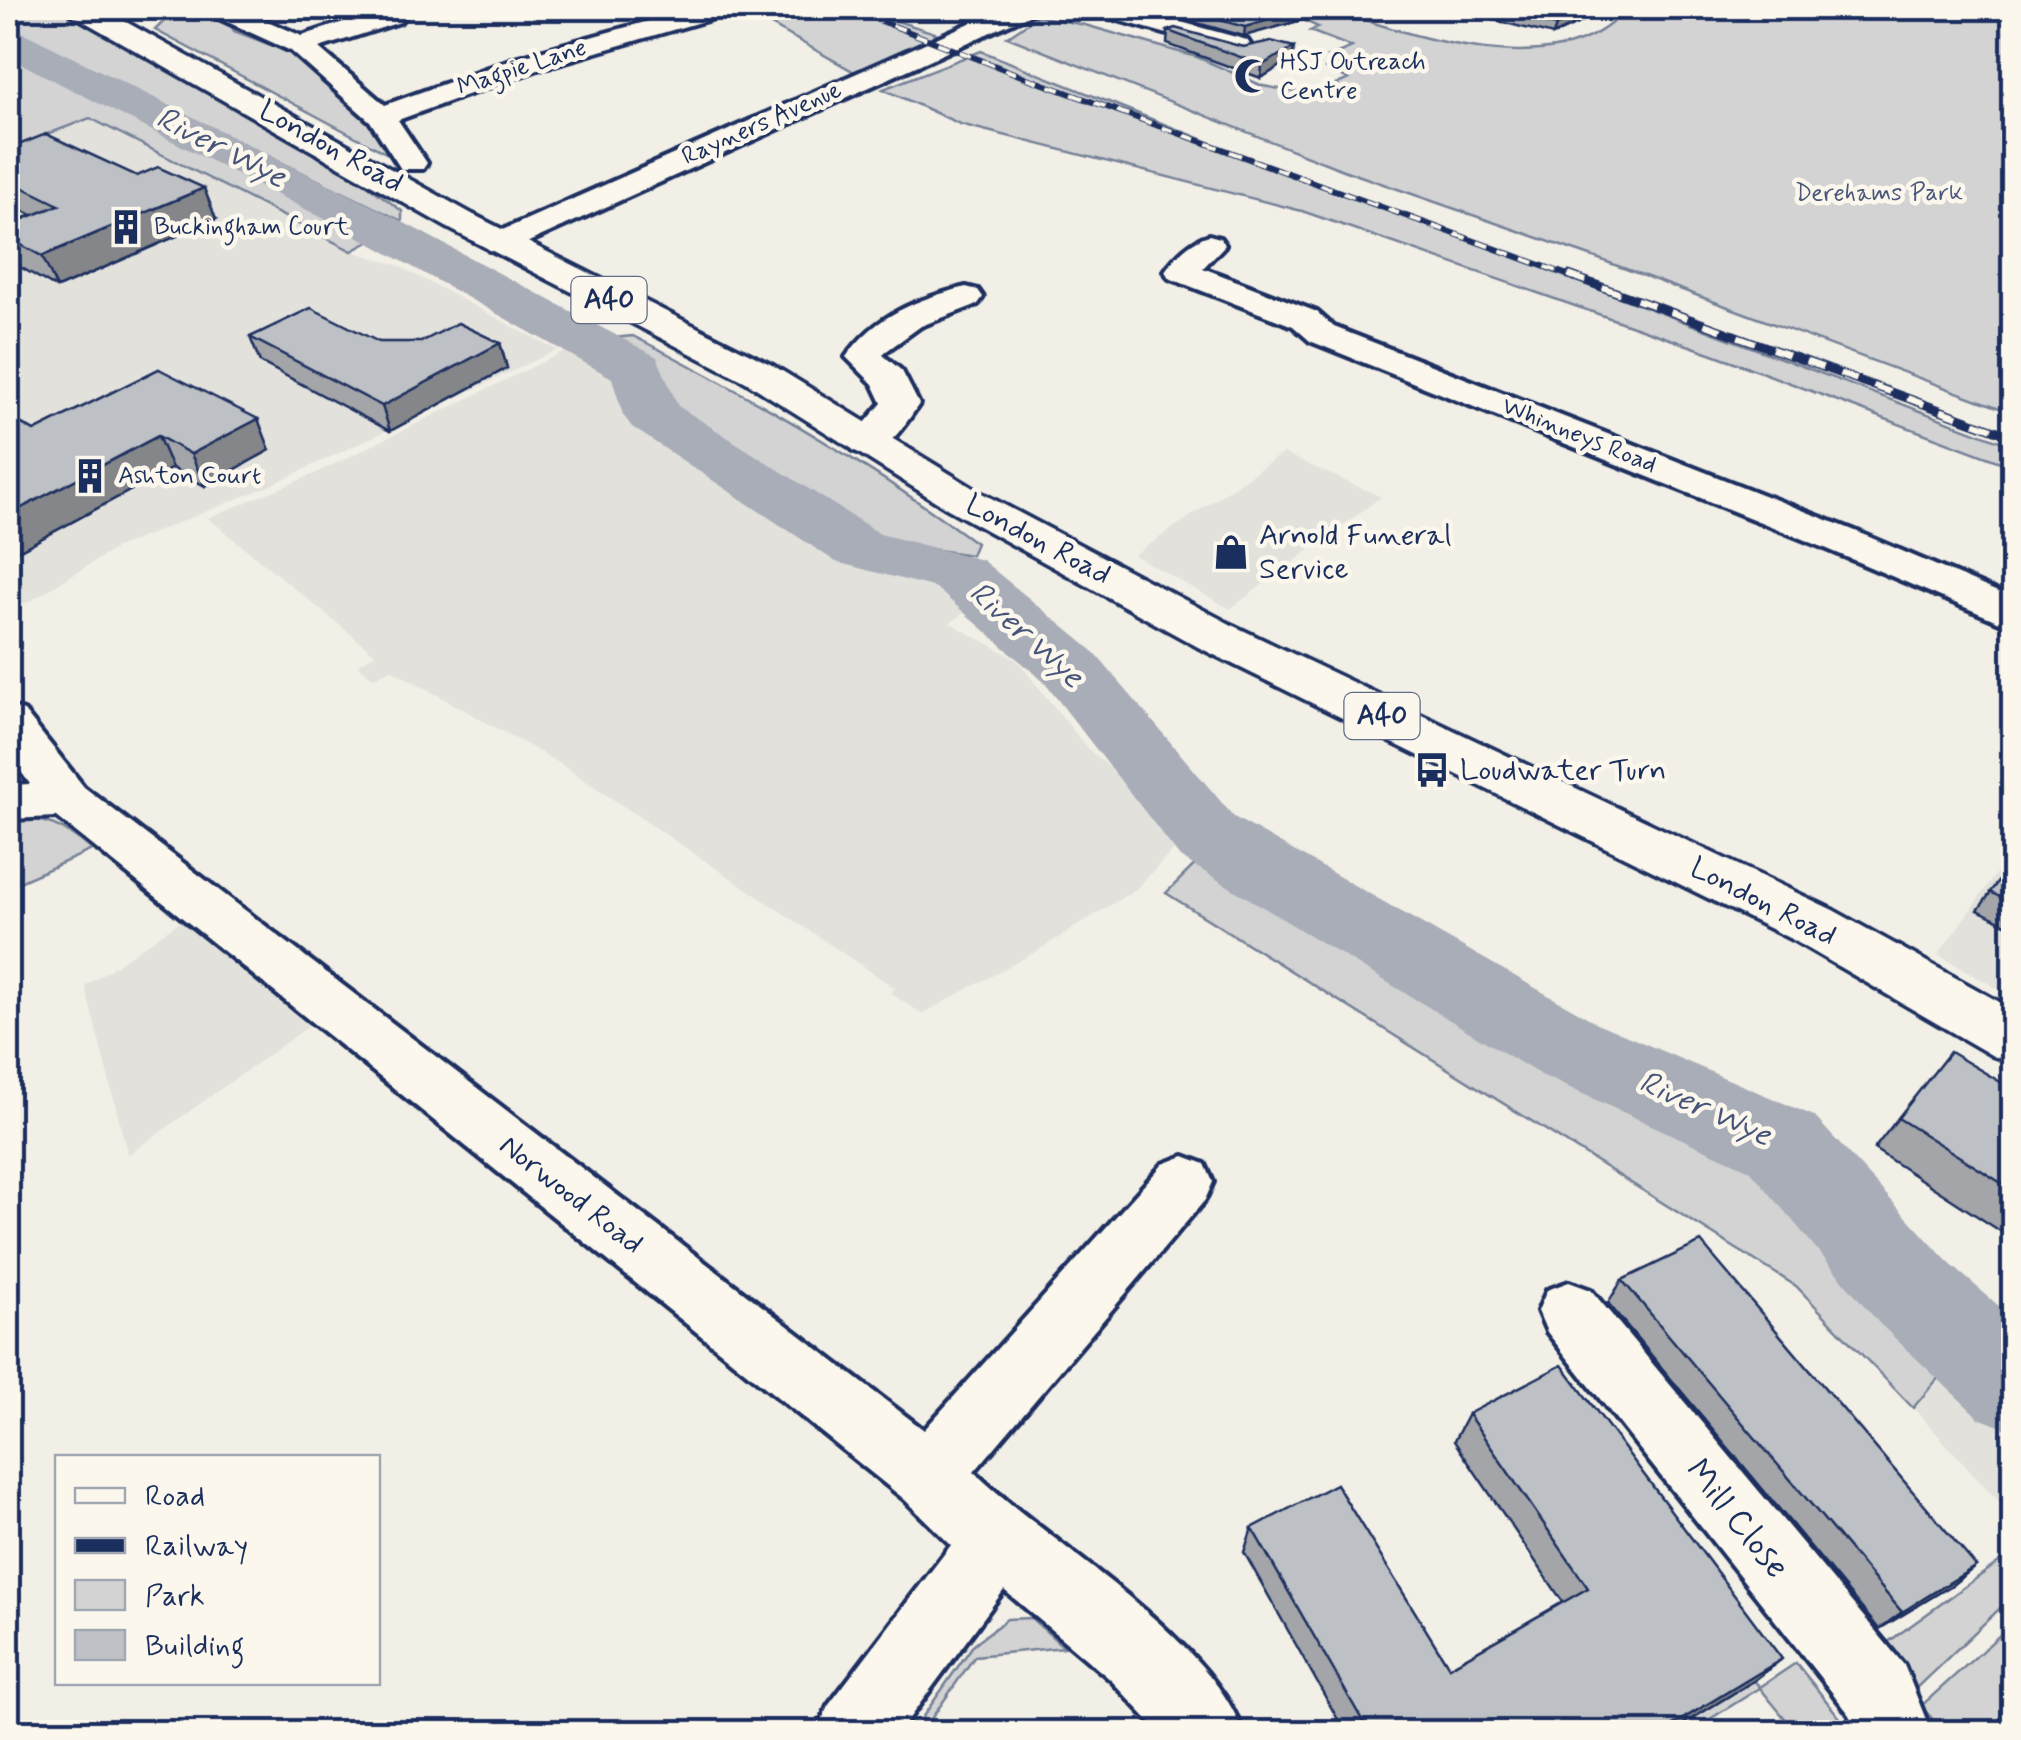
<svg xmlns="http://www.w3.org/2000/svg" width="2021" height="1740" font-family="Mynerve,sans-serif">
<style>
.built{fill:#e2e1dc}
.green{fill:#d2d3d2;stroke:#768198;stroke-width:2.5}
.lines{fill:none;stroke-linecap:round;stroke-linejoin:round}
.river{fill:#a9adb7;fill-rule:evenodd}
.street-casing{stroke:#1b2f5e;stroke-width:8}
.primary-casing{stroke:#1b2f5e;stroke-width:7}
.street{fill:#fbf7ec;fill-rule:evenodd}
.primary{fill:#fbf7ec;fill-rule:evenodd}
.rail-far1-casing{stroke:#1b2f5e;stroke-width:6}
.rail-casing{stroke:#1b2f5e;stroke-width:9}
.rail-far1{stroke:#fbf7ec;stroke-width:4;stroke-dasharray:12;stroke-linecap:butt}
.rail{stroke:#fbf7ec;stroke-width:6;stroke-dasharray:18;stroke-linecap:butt}
.wall{fill:#a3a5a9;stroke:#1b2f5e;stroke-width:2.5}
.shaded-wall{fill:#848689;stroke:#1b2f5e;stroke-width:2.5}
.building{fill:#bdc0c4;stroke:#1b2f5e;stroke-width:2.5}
.labels{text-anchor:middle;dominant-baseline:central;stroke-width:9;stroke-linejoin:round;paint-order:stroke}
.far-poi-label{font-size:25px;fill:#1b2f5e;stroke:#fbf7ec;text-anchor:start}
.far-street-label{font-size:25px;fill:#1b2f5e;stroke:#fbf7ec}
.far-park-label{font-size:25px;fill:#49587b;stroke:#fbf7ec}
.shield{fill:#fbf7ec;stroke:#5e6b89;stroke-width:2.5}
.shield-label{font-size:28px;font-weight:bold;fill:#1b2f5e}
.street-label{font-size:30px;fill:#1b2f5e;stroke:#fbf7ec}
.poi-label{font-size:30px;fill:#1b2f5e;stroke:#fbf7ec;text-anchor:start}
.water-label{font-size:32px;font-style:italic;fill:#465579;stroke:#fbf7ec}
.near-street-label{font-size:35px;fill:#1b2f5e;stroke:#fbf7ec}
</style>
<rect width="100%" height="100%" fill="#f2efe6"/>
<filter id="ink" filterUnits="userSpaceOnUse"><feTurbulence type="fractalNoise" baseFrequency=".01" numOctaves="2"/><feDisplacementMap in="SourceGraphic" scale="20" xChannelSelector="R" yChannelSelector="G"/><feConvolveMatrix kernelMatrix="1 2 1 2 8 2 1 2 1" color-interpolation-filters="sRGB"/></filter>
<g filter="url(#ink)">
<g class="built">
<polygon points="90,118 352,251 395,264 557,350 269,486 116,548 29,602 8,608 8,149"/>
<polygon points="581,343 627,372 626,385 632,402 676,436 844,540 915,561 967,569 996,589 950,623 1016,659 1088,749 1188,835 1136,889 1039,950 922,1014 891,993 895,988 559,763 391,669 373,678 358,665 375,654 208,518 312,475"/>
<polygon points="1283,453 1381,497 1230,609 1134,555"/>
<polygon points="2013,850 2013,997 1938,955"/>
<polygon points="181,921 309,1026 128,1155 85,986"/>
<polygon points="1961,1351 1988,1367 2013,1374 2013,1517 1913,1408"/>
</g>
<g class="green">
<polygon points="8,8 64,8 346,169 402,211 402,221 8,29"/>
<polygon points="741,8 856,8 951,38 858,74"/>
<path d="M1330,8C1410,37 1564,88 1626,8H2013V413L1599,259L1343,170L1007,37L1038,16L1085,25L1197,57L1263,86L1313,95L1349,79L1326,69L1341,62L1328,57L1352,47L1310,31L1318,27L1301,19Z"/>
<polygon points="200,11 226,17 234,31 292,53 353,95 399,160 155,30 164,21"/>
<polygon points="8,48 383,234 352,251 90,118 8,149"/>
<polygon points="981,51 1214,144 2013,446 2013,467 1713,354 1302,211 960,124 883,89"/>
<path d="M633,336C752,396 869,464 976,543L971,555L911,546L862,531L727,447L648,389L654,365L613,338Z"/>
<path d="M8,817C43,817 65,826 92,850L8,887Z"/>
<polygon points="1229,831 1344,917 1531,1038 1634,1074 1702,1080 1740,1097 1774,1117 1803,1148 1820,1177 1840,1184 1938,1327 1961,1351 1913,1408 1796,1286 1166,893"/>
<polygon points="2013,1552 2013,1596 1911,1693 1877,1650"/>
<polygon points="1031,1618 1064,1647 975,1656 922,1732 912,1732 974,1644 1007,1619"/>
<polygon points="2013,1623 2013,1732 1944,1732 1921,1706"/>
<polygon points="1734,1658 1760,1687 1796,1663 1844,1723 1831,1732 1796,1732 1760,1688 1689,1732 1619,1732"/>
</g>
<g class="lines">
<polygon class="river" points="8,29 22,32 382,211 657,357 678,406 880,534 982,560 1092,650 1234,817 1599,1024 1814,1116 1947,1261 2014,1319 2014,1432 1979,1418 1879,1323 1750,1170 1539,1074 1180,857 1044,682 936,588 836,562 632,427 623,415 612,378 348,231 8,57"/>
<defs>
<g id="street">
<polygon points="204,8 237,8 302,36 385,8 410,8 400,22 319,48 385,105 518,57 696,8 735,8 731,13 538,69 398,120 427,163 423,169 401,169 370,121 291,51 208,13"/>
<polygon points="1004,8 1037,8 1033,13 511,250 489,250 484,243 489,236"/>
<polygon points="1089,8 1129,8 1247,40 1251,46 1238,54 1093,13"/>
<path d="M1209,235L1220,238L1225,245L1203,268L1317,312L1334,327L1853,530L2014,599V628L1825,548L1310,341L1293,326L1169,278L1165,271C1175,256 1192,240 1209,235Z"/>
<path d="M966,287L978,290L983,297L978,304L921,326L885,352L883,355L902,371L919,404C903,428 884,459 854,451L848,443L882,403L873,384L846,357C875,315 918,299 966,287Z"/>
<path d="M8,706L24,711L84,787L924,1430L1163,1164L1184,1156L1205,1164L1213,1182L1205,1200L974,1472C1051,1545 1208,1635 1243,1732H1160L1111,1680L1004,1590L899,1732H817L828,1706L951,1545L904,1499L57,817L8,819V785L30,784L8,754Z"/>
<polygon points="1569,1282 1591,1290 1904,1665 1931,1732 1857,1732 1850,1715 1547,1332 1538,1311 1547,1290"/>
</g>
<polygon id="primary" points="67,8 101,8 472,214 774,366 978,491 1232,625 1833,910 2014,1010 2014,1063 1993,1056 1793,940 1198,647 948,509 746,382 448,228 71,14"/>
</defs>
<use href="#street" class="street-casing"/>
<use href="#primary" class="primary-casing"/>
<use href="#street" class="street"/>
<use href="#primary" class="primary"/>
<defs>
<polyline id="rail-far1" points="848,8 1019,75 1576,278"/>
<polyline id="rail" points="1569,275 2014,437"/>
</defs>
<use href="#rail-far1" class="rail-far1-casing"/>
<use href="#rail" class="rail-casing"/>
<use href="#rail-far1" class="rail-far1"/>
<use href="#rail" class="rail"/>
</g>
<g class="wall">
<polygon points="1146,8 1345,8 1244,36 1154,11"/>
<polygon points="1400,8 1428,8 1423,12"/>
<polygon points="1447,8 1595,8 1590,18 1553,35"/>
<polygon points="1168,31 1243,47 1294,47 1292,59 1261,78 1167,44"/>
<polygon points="8,149 216,219 57,288 8,260 8,225 32,215 8,203"/>
<polygon points="250,337 379,342 500,343 507,368 390,431 260,362"/>
<polygon points="159,369 270,450 205,486 172,468 18,551 8,545 8,416 34,431"/>
<polygon points="2014,861 2014,928 1978,910"/>
<polygon points="2014,1090 2014,1240 1874,1149 1898,1118"/>
<polygon points="1622,1280 1976,1566 1952,1585 1879,1629 1608,1303"/>
<polygon points="1468,1414 1755,1680 1670,1732 1345,1732 1244,1552 1252,1528 1449,1667 1563,1602 1454,1441"/>
</g>
<g class="shaded-wall">
<polygon points="1312,8 1345,8 1244,36 1245,27 1250,24"/>
<polygon points="1593,8 1595,8 1590,18 1553,35 1556,26"/>
<polygon points="1294,47 1292,59 1261,78 1262,65"/>
<polygon points="204,188 216,219 57,288 42,256"/>
<polygon points="500,343 507,368 390,431 382,406"/>
<polygon points="258,419 270,450 205,486 191,454"/>
<polygon points="158,436 172,468 18,551 8,533 8,515"/>
<polygon points="1976,1566 1952,1585 1879,1629 1902,1612"/>
<polygon points="1782,1659 1755,1680 1670,1732 1661,1732"/>
</g>
<g class="building">
<polygon points="1175,8 1312,8 1245,27"/>
<polygon points="1485,8 1593,8 1556,26"/>
<polygon points="1175,28 1243,47 1271,41 1294,47 1262,65 1168,31"/>
<polygon points="46,134 137,176 158,167 204,188 42,256 8,238 8,225 59,205 8,180 8,149"/>
<polygon points="311,308 379,342 421,342 458,323 500,343 382,406 250,337"/>
<polygon points="159,369 258,419 191,454 158,436 8,515 8,416 34,431"/>
<polygon points="2014,861 2014,904 1990,892"/>
<polygon points="1950,1052 2014,1090 2014,1191 1898,1118"/>
<polygon points="1701,1242 1976,1566 1902,1612 1622,1280"/>
<polygon points="1562,1365 1782,1659 1661,1732 1369,1732 1252,1528 1336,1484 1449,1667 1588,1588 1468,1414"/>
</g>
</g>
<defs>
<symbol id="mosque-bare" viewBox="-9 -9 18 18"><path d="M3.5-4.9A6 6 0 1 0 3.5 4.9A5 5 0 1 1 3.5-4.9Z" fill="#1b2f5e" stroke="#fbf7ec" stroke-width="2.5" paint-order="stroke"/></symbol>
<symbol id="building-bare" viewBox="-9 -9 18 18"><path d="M-4-6H4V6H1V3H-1V6H-4ZM-2.5-4.3h1.7v1.8h-1.7ZM.8-4.3h1.7v1.8H.8ZM-2.5-1h1.7V.8h-1.7ZM.8-1h1.7V.8H.8Z" fill="#1b2f5e" stroke="#fbf7ec" stroke-width="2.5" paint-order="stroke"/></symbol>
<symbol id="shop-bare" viewBox="-9 -9 18 18"><path d="M-5-2.5h2.3a2.7 3.5 0 0 1 5.4 0H5L5.5 6h-11ZM-1.5-2.5h3a1.5 2.3 0 0 0-3 0Z" fill="#1b2f5e" stroke="#fbf7ec" stroke-width="2.5" paint-order="stroke"/></symbol>
<symbol id="bus-bare" viewBox="-9 -9 18 18"><path d="M-5-6H5V4H4V6H2V4H-2V6H-4V4H-5ZM-3.5-4V0h7V-4ZM-3.5 1.2v1.5H-2V1.2ZM2 1.2v1.5H3.5V1.2Z" fill="#1b2f5e" stroke="#fbf7ec" stroke-width="2.5" paint-order="stroke"/></symbol>
</defs>
<g fill-rule="evenodd">
<use href="#mosque-bare" x="1227" y="51" width="50" height="50"/>
<use href="#building-bare" x="101" y="202" width="50" height="50"/>
<use href="#building-bare" x="65" y="451" width="50" height="50"/>
<use href="#shop-bare" x="1206" y="527" width="50" height="50"/>
<use href="#bus-bare" x="1407" y="745" width="50" height="50"/>
</g>
<g class="labels">
<g class="far-poi-label">
<text x="1280" y="62">HSJ Outreach<tspan x="1280" dy="29">Centre</tspan></text>
<text x="154" y="227">Buckingham Court</text>
<text x="118" y="476">Ashton Court</text>
</g>
<g class="far-street-label">
<text transform="translate(522 68) rotate(-18)">Magpie Lane</text>
<text transform="translate(762 124) rotate(-24)">Rayners Avenue</text>
<text transform="translate(1579 436) rotate(22)">Whinneys Road</text>
</g>
<g class="far-park-label">
<text x="1879" y="193">Derehams Park</text>
</g>
<g class="shield">
<rect x="571.5" y="277" width="75" height="46" rx="8"/>
<rect x="1344.5" y="693" width="75" height="46" rx="8"/>
</g>
<g class="shield-label">
<text x="609" y="300">A40</text>
<text x="1382" y="716">A40</text>
</g>
<g class="street-label">
<text transform="translate(331 147) rotate(29)">London Road</text>
<text transform="translate(1038 540) rotate(28)">London Road</text>
<text transform="translate(1763 902) rotate(27)">London Road</text>
<text transform="translate(571 1195) rotate(38)">Norwood Road</text>
</g>
<g class="poi-label">
<text x="1259" y="535">Arnold Funeral<tspan x="1259" dy="34">Service</tspan></text>
<text x="1460" y="770">Loudwater Turn</text>
</g>
<g class="water-label">
<text transform="translate(221 148) rotate(27)">River Wye</text>
<text transform="translate(1026 635) rotate(42)">River Wye</text>
<text transform="translate(1705 1109) rotate(24)">River Wye</text>
</g>
<g class="near-street-label">
<text transform="translate(1737 1519) rotate(51)">Mill Close</text>
</g>
</g>
<rect width="2021" height="1740" fill="none" stroke="#fbf7ec" stroke-width="40"/>
<rect x="20" y="20" width="1981" height="1700" fill="none" stroke="#1b2f5e" stroke-width="4" filter="url(#ink)"/>
<rect x="55" y="1455" width="325" height="230" fill="#fbf7ec" stroke="#a1a7b3" stroke-width="2.5"/>
<rect x="75" y="1488" width="50" height="15" fill="#fbf7ec" stroke="#a1a7b3" stroke-width="2.5"/>
<text x="145" y="1505" font-size="30" fill="#1b2f5e">Road</text>
<rect x="75" y="1538" width="50" height="15" fill="#1b2f5e" stroke="#a1a7b3" stroke-width="2.5"/>
<text x="145" y="1555" font-size="30" fill="#1b2f5e">Railway</text>
<rect x="75" y="1580" width="50" height="30" fill="#d2d3d2" stroke="#a1a7b3" stroke-width="2.5"/>
<text x="145" y="1605" font-size="30" fill="#1b2f5e">Park</text>
<rect x="75" y="1630" width="50" height="30" fill="#bdc0c4" stroke="#a1a7b3" stroke-width="2.5"/>
<text x="145" y="1655" font-size="30" fill="#1b2f5e">Building</text>
</svg>
